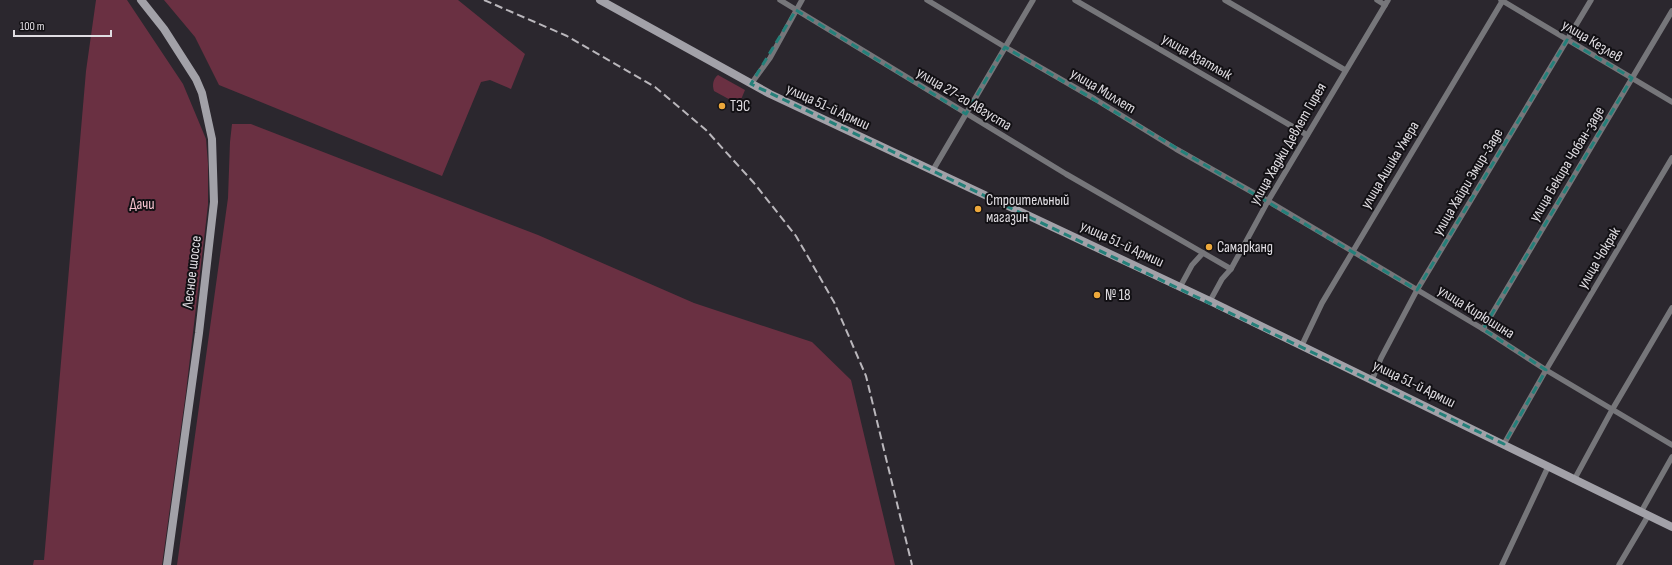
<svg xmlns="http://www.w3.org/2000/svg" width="1672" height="565" font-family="'Sofia Sans Condensed',sans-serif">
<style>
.green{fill:#6a3042}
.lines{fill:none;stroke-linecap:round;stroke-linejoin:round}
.minor{stroke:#76767a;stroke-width:5.5}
.secondary{stroke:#a2a1a8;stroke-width:8}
.rail{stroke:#bab7bc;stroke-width:2;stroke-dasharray:8 4;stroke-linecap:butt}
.marked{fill:none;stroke:#24807a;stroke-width:3;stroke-dasharray:8 5;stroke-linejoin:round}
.poi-dot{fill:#eda83b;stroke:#121014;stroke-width:1.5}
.labels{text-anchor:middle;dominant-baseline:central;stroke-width:4;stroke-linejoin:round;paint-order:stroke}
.street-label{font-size:15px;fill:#e0dde2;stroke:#121014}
.poi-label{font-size:15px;fill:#e0dde2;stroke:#121014;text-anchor:start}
.park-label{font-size:15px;fill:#f9c5d2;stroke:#121014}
</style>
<rect width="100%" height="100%" fill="#2b272e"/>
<g class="green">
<polygon points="96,0 127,0 183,84 206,139 208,164 208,205 186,392 162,565 33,565 34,560 44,560 86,71"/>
<polygon points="164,0 458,0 525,54 511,89 490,80 481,82 442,176 219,85 195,37"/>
<path d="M718,75L745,90L740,102L736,103L714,91C712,85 713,79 718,75Z"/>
<polygon points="232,124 251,124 538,235 694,303 812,342 851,380 895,565 177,565 228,198 230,142"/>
</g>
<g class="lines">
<g class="minor">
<polyline points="780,0 1066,174 1231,269"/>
<polyline points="927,0 1005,47 1095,99 1176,149 1268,201 1483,329 1546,370 1672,445"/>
<polyline points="1075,0 1307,135"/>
<polyline points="1225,0 1345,70"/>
<polyline points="1377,0 1385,5"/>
<polyline points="1501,0 1672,102"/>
<polyline points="751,84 770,58 802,0"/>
<polyline points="933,170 1033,0"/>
<polyline points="1180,287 1192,265 1203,253"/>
<polyline points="1210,301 1222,279 1231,269 1268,201 1388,0"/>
<polyline points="1483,329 1672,11"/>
<polyline points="1302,345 1322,303 1503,0"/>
<polyline points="1372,380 1381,358 1417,290 1591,0"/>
<polyline points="1504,444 1546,370 1672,158"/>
<polyline points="1574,480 1612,410 1672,308"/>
<polyline points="1641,512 1672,457"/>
<polyline points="1502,565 1548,467"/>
<polyline points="1619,565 1648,516"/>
</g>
<g class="secondary">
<polyline points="141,0 164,29 196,79 202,93 212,139 214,202 199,333 167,565"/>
<polyline points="600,0 770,94 1210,301 1672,527"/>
</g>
<polyline class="rail" points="484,0 567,36 655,87 706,130 754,183 796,236 834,302 866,376 912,565"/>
</g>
<path class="marked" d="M796,10L966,114L1005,47L1417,290L1567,40L1632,78L1483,329L1546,370L1504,444L751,84Z"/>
<g class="poi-dot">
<circle cx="722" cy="106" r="4"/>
<circle cx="978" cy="209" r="4"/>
<circle cx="1209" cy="247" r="4"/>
<circle cx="1097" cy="295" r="4"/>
</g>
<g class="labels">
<g class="street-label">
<text transform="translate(1592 41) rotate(31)">улица Кезлев</text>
<text transform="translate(1197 57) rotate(30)">улица Азатлык</text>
<text transform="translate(1103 91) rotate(31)">улица Миллет</text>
<text transform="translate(964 99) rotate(31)">улица 27-го Августа</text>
<text transform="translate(828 107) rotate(25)">улица 51-й Армии</text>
<text transform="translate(1288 144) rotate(-60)">улица Хаджи Девлет Гирея</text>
<text transform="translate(1567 164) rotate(-59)">улица Бекира Чобан-заде</text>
<text transform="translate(1390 165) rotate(-59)">улица Ашика Умера</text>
<text transform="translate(1468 182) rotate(-59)">улица Хайри Эмир-Заде</text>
<text transform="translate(1122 244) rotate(25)">улица 51-й Армии</text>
<text transform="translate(1599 258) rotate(-59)">улица Чокрак</text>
<text transform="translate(192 272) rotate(-83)">Лесное шоссе</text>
<text transform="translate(1476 312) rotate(32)">улица Кирюшина</text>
<text transform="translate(1414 384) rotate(26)">улица 51-й Армии</text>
</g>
<g class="poi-label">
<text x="730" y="106">ТЭС</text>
<text x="986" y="200">Строительный<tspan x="986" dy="17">магазин</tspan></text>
<text x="1217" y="247">Самарканд</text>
<text x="1105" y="295">№ 18</text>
</g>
<g class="park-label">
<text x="142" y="204">Дачи</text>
</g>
</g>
<path d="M14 30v6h97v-6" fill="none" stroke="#e0dde2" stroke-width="2"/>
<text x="20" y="30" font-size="12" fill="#e0dde2" stroke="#121014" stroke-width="3" paint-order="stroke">100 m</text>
</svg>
